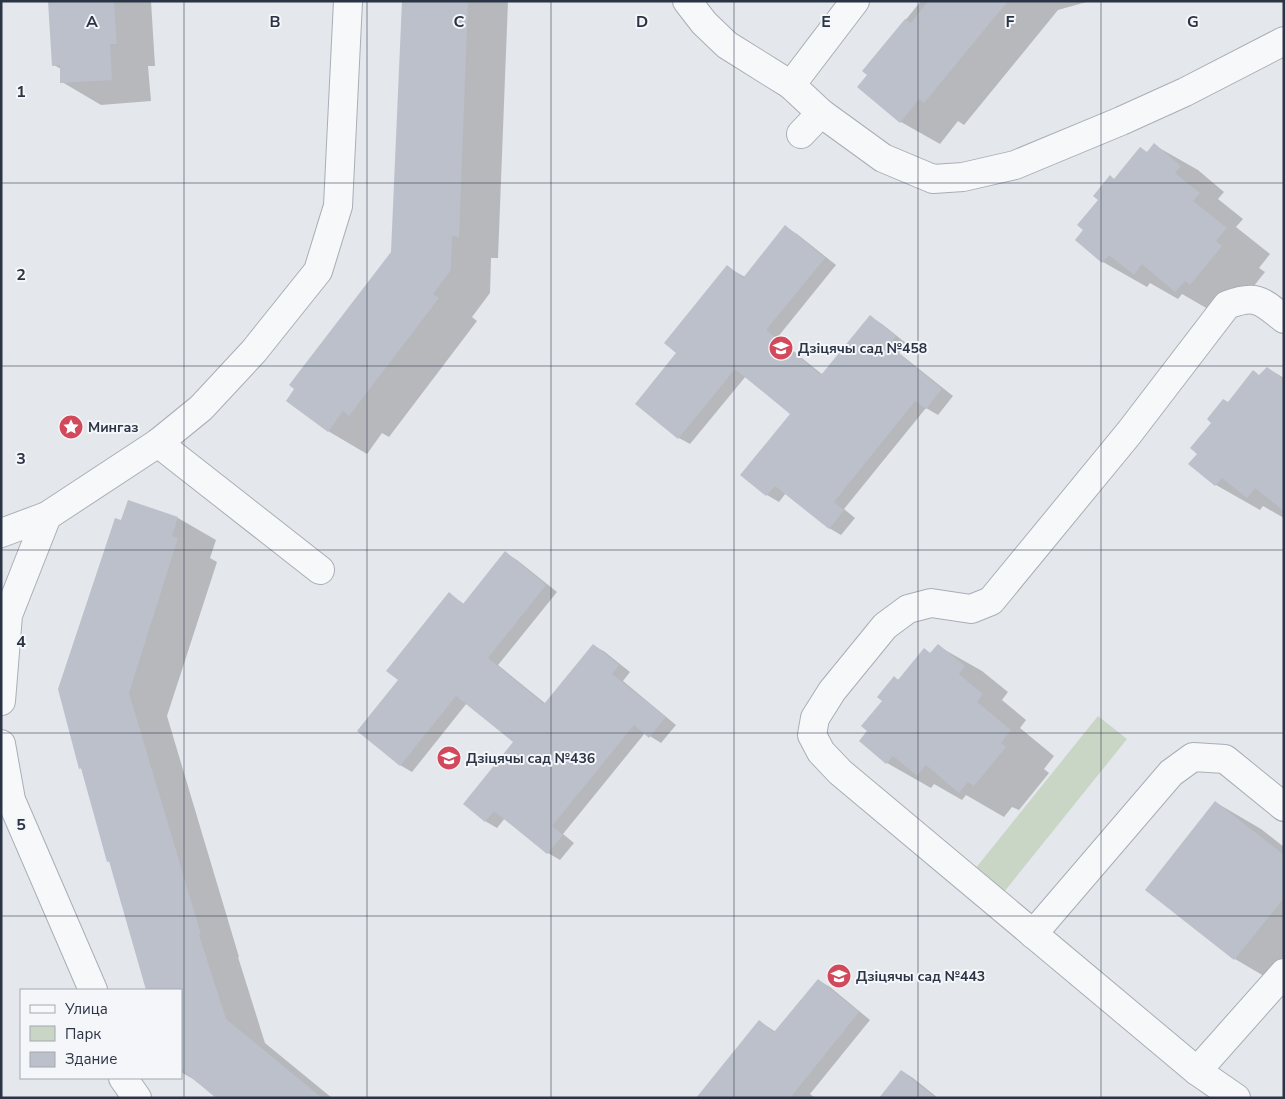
<svg xmlns="http://www.w3.org/2000/svg" width="1285" height="1099" font-family="'Nunito Sans',sans-serif">
<style>
.green{fill:#c9d6c5}
.shadow{fill:#0003}
.building{fill:#bbc0ca}
.lines{fill:none;stroke-linecap:round;stroke-linejoin:round}
.minor-casing{stroke:#a9aeb7;stroke-width:30}
.minor{stroke:#f7f8fa;stroke-width:28}
.grid{fill:none;stroke:#2b3445;stroke-width:1;stroke-opacity:0.55}
.labels{text-anchor:middle;dominant-baseline:central;stroke-width:4;stroke-linejoin:round;paint-order:stroke}
.poi-label{font-size:14px;font-weight:bold;fill:#2b3445;stroke:#f4f6f9;text-anchor:start}
.grid-label{font-size:16px;text-anchor:middle;font-weight:bold;fill:#2b3445;stroke:#f4f6f9;stroke-width:4;stroke-linejoin:round;paint-order:stroke}
</style>
<rect width="100%" height="100%" fill="#e4e7ec"/>
<polygon class="green" points="1098,716 1127,739 1004,892 975,869"/>
<g class="shadow">
<polygon points="49,1 151,1 155,66 148,66 151,101 101,105 62,82 61,69 54,65"/>
<polygon points="403,1 508,1 498,258 491,258 490,293 472,317 477,321 389,437 382,433 367,454 328,431 392,253"/>
<polygon points="921,1 1090,1 1058,10 964,125 958,121 940,144 901,122 869,75 864,71"/>
<polygon points="1154,145 1198,170 1224,192 1218,199 1243,219 1236,227 1270,254 1259,268 1265,272 1235,310 1220,316 1182,294 1178,299 1150,283 1147,287 1103,262 1085,230 1110,177 1115,180 1148,153"/>
<polygon points="785,227 797,234 836,265 777,338 823,375 870,317 882,324 907,344 899,353 953,396 938,415 926,408 844,509 855,518 841,535 829,528 786,493 779,502 767,495 742,475 792,414 746,376 690,444 679,438 678,353 727,267 745,277"/>
<polygon points="1267,368 1284,378 1284,518 1263,506 1260,510 1216,485 1190,464 1199,453 1228,403 1261,376"/>
<polygon points="178,518 216,540 210,558 217,562 167,716 239,957 238,957 265,1043 332,1098 219,1098 200,1083 181,1072 181,990 147,990 111,863 108,861 82,769 80,768 122,522"/>
<polygon points="505,553 517,560 557,592 498,665 546,704 593,645 605,652 630,672 623,681 676,725 661,743 645,733 563,834 574,843 560,860 548,853 505,818 497,828 485,821 515,742 467,703 412,772 400,765 400,680 449,594 464,604"/>
<polygon points="938,646 982,671 1008,692 1002,700 1026,720 1020,728 1054,756 1044,769 1049,773 1019,810 1012,807 1004,817 966,795 962,800 934,784 931,788 887,763 869,731 894,678 899,680 925,650 932,654"/>
<polygon points="1215,802 1261,829 1284,847 1284,982 1281,986 1235,959 1146,890"/>
<polygon points="818,980 830,987 870,1020 810,1094 815,1098 699,1098 759,1021 776,1032"/>
<polygon points="902,1071 913,1078 938,1098 880,1098"/>
</g>
<g class="building">
<polygon points="48,1 114,1 117,44 110,44 112,80 60,83 60,65 52,66"/>
<polygon points="402,1 468,1 459,237 452,236 451,270 433,294 439,298 349,416 343,411 328,432 286,401 294,389 289,385 391,252"/>
<polygon points="928,1 1008,1 924,103 919,99 900,123 857,87 867,75 862,71 905,19 911,23"/>
<polygon points="1154,143 1181,166 1175,173 1200,193 1193,201 1227,228 1216,241 1222,246 1190,285 1185,281 1175,292 1142,264 1134,275 1109,255 1102,263 1075,240 1083,230 1077,225 1098,200 1093,196 1110,175 1114,179 1140,147 1147,152"/>
<polygon points="785,225 825,258 766,330 821,375 870,315 896,336 889,345 942,389 926,409 915,401 834,502 844,510 829,529 775,486 766,496 740,475 790,414 735,369 678,439 635,404 676,353 664,343 727,265 743,278"/>
<polygon points="1267,367 1284,380 1284,511 1255,488 1247,498 1222,478 1215,486 1188,464 1197,454 1190,448 1211,423 1207,419 1223,399 1228,402 1253,370 1259,375"/>
<polygon points="128,500 178,517 172,536 178,538 129,693 201,934 199,935 226,1019 322,1098 216,1098 181,1069 181,990 146,990 109,861 107,862 81,768 79,769 58,689 115,518 121,520"/>
<polygon points="505,551 546,585 488,658 544,704 593,644 619,665 612,674 666,717 649,738 634,725 552,826 563,835 547,854 494,811 485,822 463,804 513,742 456,696 400,766 357,731 398,680 386,671 449,592 463,604"/>
<polygon points="938,644 965,666 959,674 983,694 977,702 1011,730 1001,743 1006,747 974,786 968,782 959,793 926,765 917,776 893,756 886,764 859,741 867,731 861,726 882,701 877,697 894,676 898,680 924,648 930,653"/>
<polygon points="1215,801 1284,855 1284,898 1234,960 1145,890"/>
<polygon points="818,979 859,1012 790,1098 696,1098 759,1020 774,1032"/>
<polygon points="901,1070 936,1098 879,1098"/>
</g>
<g class="lines">
<defs>
<g id="minor">
<polyline points="687,1 704,23 727,45 791,85 821,113 801,134"/>
<polyline points="791,85 855,1"/>
<polyline points="821,113 883,158 933,179 963,177 1015,165 1121,121 1185,92 1284,41"/>
<polyline points="158,443 320,570"/>
<polyline points="1,533 47,516 158,443 201,408 254,351 318,271 338,206 348,1"/>
<polyline points="1,701 8,615 47,516"/>
<polyline points="1,744 11,800 93,990"/>
<polyline points="1033,934 1171,773 1193,757 1225,759 1284,807"/>
<polyline points="1197,1071 1284,973"/>
<polyline points="123,1078 137,1098"/>
<path d="M1236,1098L1197,1071L840,772L821,752L812,735L815,718L832,691L885,626L908,609L931,603L971,609L991,601L1129,433L1227,305C1256,294 1261,300 1284,319"/>
</g>
</defs>
<use href="#minor" class="minor-casing"/>
<use href="#minor" class="minor"/>
</g>
<path class="grid" d="M184,1V1098M367,1V1098M551,1V1098M734,1V1098M918,1V1098M1101,1V1098M1,183H1284M1,366H1284M1,550H1284M1,733H1284M1,916H1284"/>
<defs>
<symbol id="school-disc" viewBox="-11 -11 22 22"><circle r="9.5" fill="#d1495b" stroke="#f4f6f9"/><path d="M0-5L7-2L0 1L-7-2ZM-4 1L0 2.5L4 1V4Q0 6-4 4Z" fill="#fff"/></symbol>
<symbol id="sight-disc" viewBox="-11 -11 22 22"><circle r="9.5" fill="#d1495b" stroke="#f4f6f9"/><path d="M0-6L1.8-2.2L6-1.7L2.9 1.2L3.7 5.4L0 3.3L-3.7 5.4L-2.9 1.2L-6-1.7L-1.8-2.2Z" fill="#fff"/></symbol>
</defs>
<g fill-rule="evenodd">
<use href="#school-disc" x="767" y="334" width="28" height="28"/>
<use href="#sight-disc" x="57" y="413" width="28" height="28"/>
<use href="#school-disc" x="435" y="744" width="28" height="28"/>
<use href="#school-disc" x="825" y="962" width="28" height="28"/>
</g>
<g class="labels">
<g class="poi-label">
<text x="798" y="348">Дзіцячы сад №458</text>
<text x="88" y="427">Мингаз</text>
<text x="466" y="758">Дзіцячы сад №436</text>
<text x="856" y="976">Дзіцячы сад №443</text>
</g>
</g>
<g class="grid-label">
<text x="92" y="27">A</text>
<text x="275" y="27">B</text>
<text x="459" y="27">C</text>
<text x="642" y="27">D</text>
<text x="826" y="27">E</text>
<text x="1010" y="27">F</text>
<text x="1193" y="27">G</text>
<text x="21" y="97">1</text>
<text x="21" y="280">2</text>
<text x="21" y="464">3</text>
<text x="21" y="647">4</text>
<text x="21" y="830">5</text>
</g>
<rect width="1285" height="1099" fill="none" stroke="#2b3445" stroke-width="5"/>
<rect x="20" y="989" width="162" height="90" fill="#f4f6f9" stroke="#a4a8b1"/>
<rect x="30" y="1005" width="25" height="8" fill="#f7f8fa" stroke="#a4a8b1"/>
<text x="65" y="1014" font-size="15" fill="#2b3445">Улица</text>
<rect x="30" y="1026" width="25" height="15" fill="#c9d6c5" stroke="#a4a8b1"/>
<text x="65" y="1039" font-size="15" fill="#2b3445">Парк</text>
<rect x="30" y="1052" width="25" height="15" fill="#bbc0ca" stroke="#a4a8b1"/>
<text x="65" y="1064" font-size="15" fill="#2b3445">Здание</text>
</svg>
